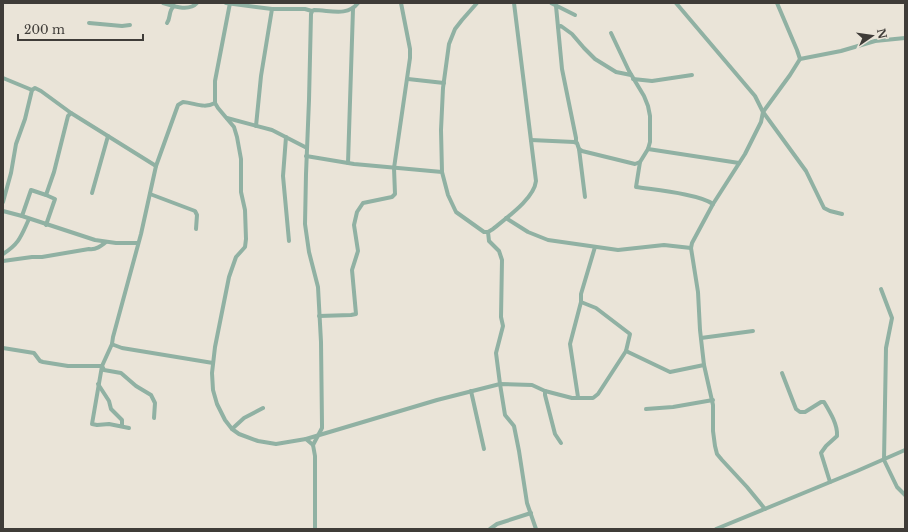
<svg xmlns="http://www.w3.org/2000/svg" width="908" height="532" font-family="'Libre Baskerville',serif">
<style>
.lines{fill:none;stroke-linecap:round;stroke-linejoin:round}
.minor{stroke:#90b1a3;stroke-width:4}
</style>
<rect width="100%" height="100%" fill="#eae4d8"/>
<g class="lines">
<g class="minor">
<path d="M163,3C173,6 189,12 197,3"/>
<polyline points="226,3 272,9 305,9 312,11"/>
<polyline points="230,3 215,81 215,103 218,108 234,127 237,137 241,159 241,192 245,210 246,239 245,247 236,257 229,277 215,347 212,373 213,390 217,404 225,420 232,429 239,434 258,441 276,444 306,439 313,445 315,456 315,529"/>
<polyline points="551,3 575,15"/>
<polyline points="676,3 755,96 763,112 806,171 824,208 830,211 842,214"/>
<polyline points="777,3 797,50 800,59"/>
<polyline points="556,6 562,69 576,138 576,142"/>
<polyline points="89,23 122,26 130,25"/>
<path d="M167,23C171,18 168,11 174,6"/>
<polyline points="558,27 561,26 572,34 584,48 595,59 616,72 631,75"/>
<polyline points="3,78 32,90"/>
<polyline points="408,79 444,83"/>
<polyline points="633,79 652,81 692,75"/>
<polyline points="227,118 272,130 307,148"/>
<polyline points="256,126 261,76 272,9"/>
<polyline points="286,137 283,176 289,241"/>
<polyline points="531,140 574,142 577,143 579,149 582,151 635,164 640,162 648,149 650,142 650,116 648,106 644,96 629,71 611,33"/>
<polyline points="579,149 585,197"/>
<polyline points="648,149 739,163"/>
<path d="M306,156L354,164L442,172L448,195L456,212L484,232H488L493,229C506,218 534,199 536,181L514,3"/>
<path d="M640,162L636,187C655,190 699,194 713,204"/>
<polyline points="348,163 353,9"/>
<polyline points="442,172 441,130 443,88 449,44 455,29 462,20 477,3"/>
<polyline points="92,193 108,136"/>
<polyline points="150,194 195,211 197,215 196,229"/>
<polyline points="46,195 55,199 46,225"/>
<polyline points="3,202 11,173 16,144 25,119 32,90 35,88 41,91 71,113"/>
<polyline points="3,211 22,216 31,190 46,195 54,172 68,116 71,113 156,166"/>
<polyline points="22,216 95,240 116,243 138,243"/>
<polyline points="506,218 528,232 548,240 618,250 664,245 691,248"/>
<path d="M3,254C20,243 21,236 29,219"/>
<path d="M3,261L32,257H42L89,249C96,250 101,246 106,242"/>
<polyline points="881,289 892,318 886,348 884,460 897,487 905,495"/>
<polyline points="581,302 596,308 630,334 626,351"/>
<polyline points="319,316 351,315 356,314 352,270 358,251 354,225 357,212 363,203 392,197 395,194 394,168 410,58 410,49 401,3"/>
<polyline points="701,338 753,331"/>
<polyline points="112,344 102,366 92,424 97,425 109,424 129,428"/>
<polyline points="3,348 34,353 40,361 43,362 68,366 102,366 104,370 121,373 136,386 151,395 155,403 154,418"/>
<path d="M213,363L122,348L114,345L112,344L113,337L141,234L156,166L178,105L183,102C195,103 204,109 215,103"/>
<path d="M782,373L796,409L800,412H805L821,402H824C830,412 838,425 837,436L826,446L821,453L830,482"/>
<polyline points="98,384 109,401 111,409 122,420 122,426"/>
<polyline points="471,391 484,449"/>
<polyline points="545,391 545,395 555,434 561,443"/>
<polyline points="578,397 570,344 581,302 581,294 595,247"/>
<polyline points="646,409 673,407 713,400"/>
<polyline points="232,429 244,418 263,408"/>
<polyline points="306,439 437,400 500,384 496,353 503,326 501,317 502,260 499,251 489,241 488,232"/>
<path d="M313,445L322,428V425L321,342L318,287L309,252L305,224L306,174L309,100L311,14L312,11L314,10C330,10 347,17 358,3"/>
<polyline points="765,509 747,487 722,460 717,454 715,446 713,431 713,405 704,365 700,330 698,292 691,248 692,243 713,204 745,154 761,122 763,112 790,75 800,59 841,51 875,41 905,38"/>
<polyline points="490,529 497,524 531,513"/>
<polyline points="536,529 527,503 519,451 514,426 505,415 500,384 532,385 545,391 572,398 593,398 598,394 626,351 670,372 704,365"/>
<polyline points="716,529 857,471 905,450"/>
</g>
</g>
<rect width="908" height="532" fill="none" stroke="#3f3c38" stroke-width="8"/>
<g transform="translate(872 36) rotate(77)" stroke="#eae4d8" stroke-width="3" paint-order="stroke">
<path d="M0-3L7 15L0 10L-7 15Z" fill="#3f3c38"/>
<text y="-6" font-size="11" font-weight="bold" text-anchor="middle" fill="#3f3c38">N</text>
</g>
<path d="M18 34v6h125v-6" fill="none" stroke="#3f3c38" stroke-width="2"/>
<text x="24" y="34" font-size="12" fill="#3f3c38" stroke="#eae4d8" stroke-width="3" paint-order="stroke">200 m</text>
</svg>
